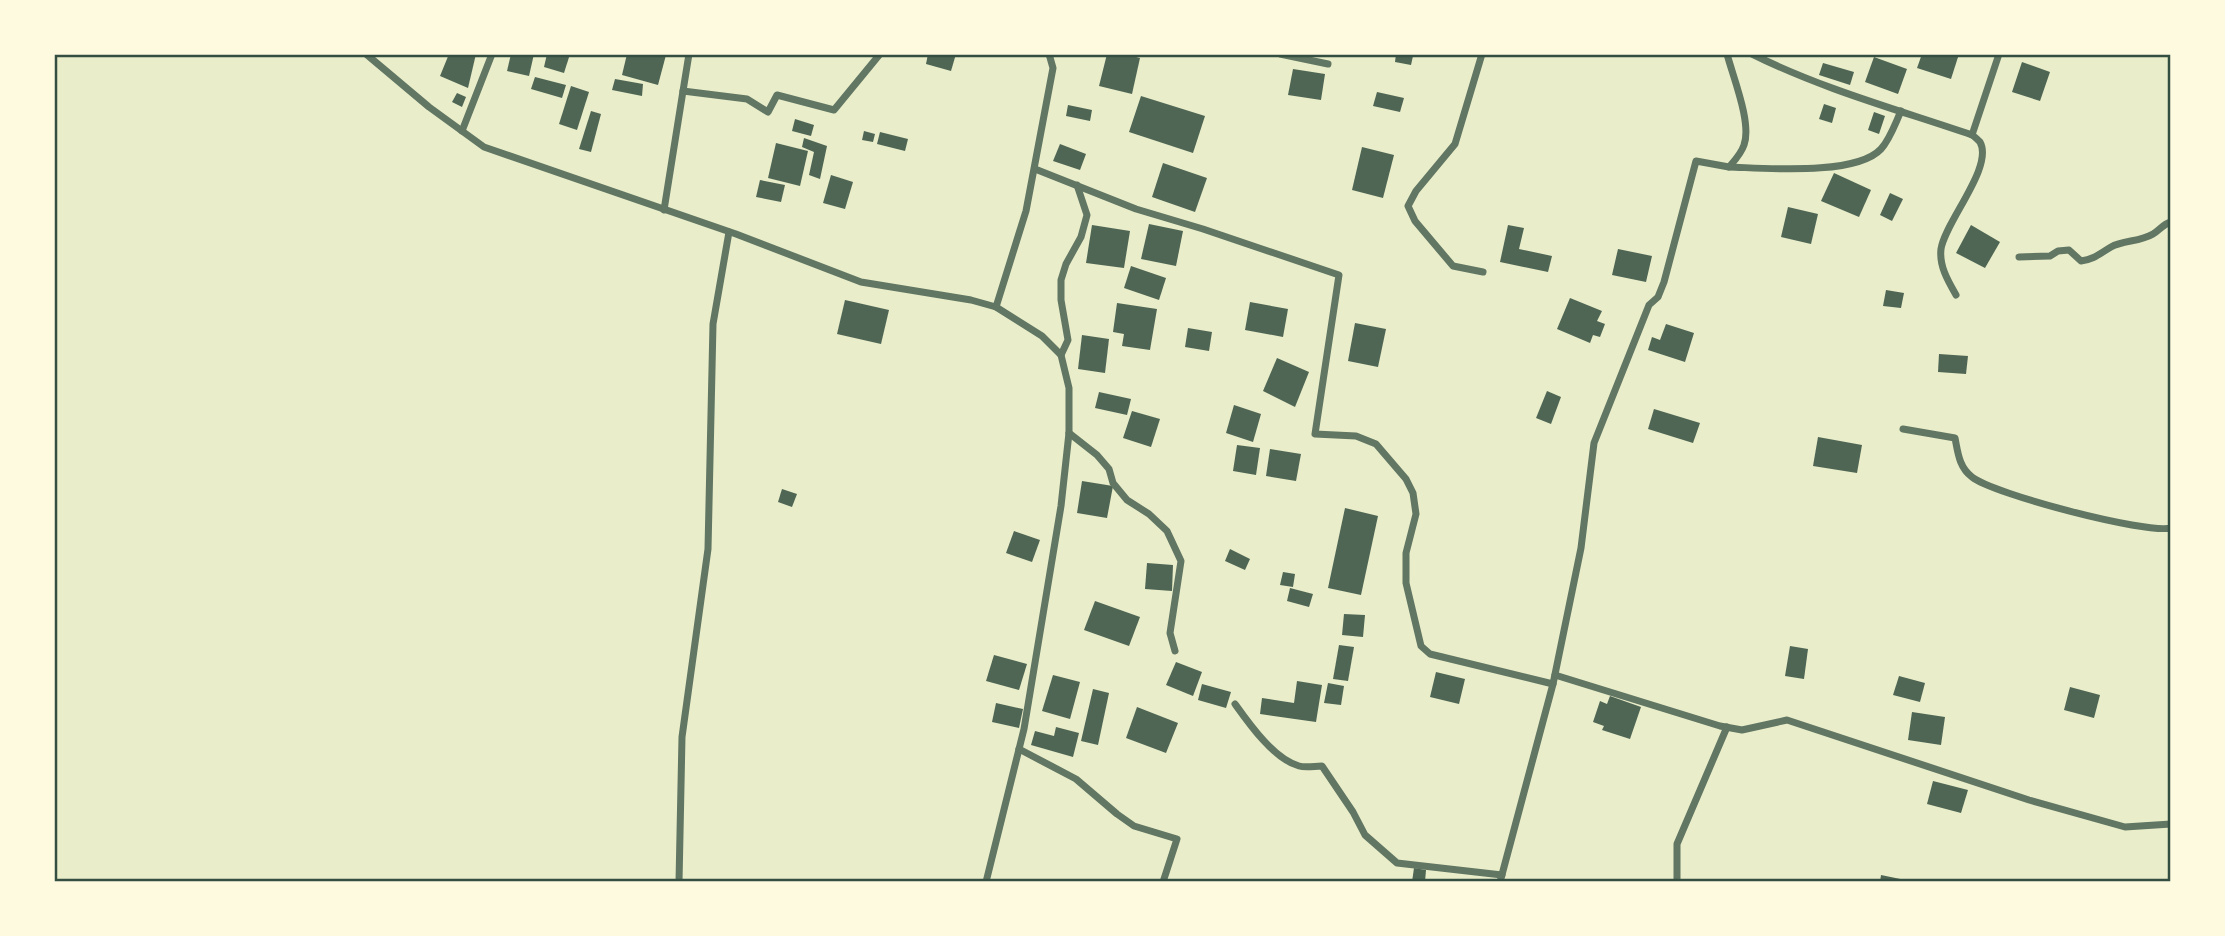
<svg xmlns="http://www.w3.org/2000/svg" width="2225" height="936" font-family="'Alegreya Sans',sans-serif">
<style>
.building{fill:#4f6655}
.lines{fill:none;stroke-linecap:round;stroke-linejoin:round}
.minor{stroke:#617663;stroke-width:7}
.neatline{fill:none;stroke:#344e41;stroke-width:2.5}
</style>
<rect width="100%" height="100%" fill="#e9edc9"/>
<g class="building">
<polygon points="449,54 476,54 468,88 440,76"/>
<polygon points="511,54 534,54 529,76 507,71"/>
<polygon points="547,54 570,54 564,73 544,67"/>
<polygon points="627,54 666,55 658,85 622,75"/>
<polygon points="928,54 956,54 951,71 926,64"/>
<polygon points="1107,54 1125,54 1140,58 1132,94 1099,86"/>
<polygon points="1396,54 1418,54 1417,57 1413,56 1411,65 1395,62"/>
<polygon points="1922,54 1959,54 1951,79 1917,68"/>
<polygon points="1874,57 1907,69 1898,94 1865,82"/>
<polygon points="2022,62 2050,72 2040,101 2012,92"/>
<polygon points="1823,63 1854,72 1850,85 1819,75"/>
<polygon points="1293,69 1325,74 1321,100 1288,95"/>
<polygon points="535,77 566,85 562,98 531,89"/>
<polygon points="615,79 643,84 642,96 612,90"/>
<polygon points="571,86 589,92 577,130 559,124"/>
<polygon points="1377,92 1404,98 1400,112 1373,106"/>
<polygon points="457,93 466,97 462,107 452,102"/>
<polygon points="1141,96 1205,116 1193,153 1129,132"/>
<polygon points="1824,104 1836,108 1832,123 1819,119"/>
<polygon points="1068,105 1092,110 1090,121 1066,116"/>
<polygon points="591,111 601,114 591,152 579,149"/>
<polygon points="1874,112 1885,116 1879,134 1868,130"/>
<polygon points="795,119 814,125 811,136 792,131"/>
<polygon points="864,131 875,134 873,142 862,140"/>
<polygon points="880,132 908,139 905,151 877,144"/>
<polygon points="804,138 827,146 820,179 809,175 814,152 802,147"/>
<polygon points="776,143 808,151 800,186 768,178"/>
<polygon points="1060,144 1086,154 1080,170 1053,161"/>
<polygon points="1362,147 1394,155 1383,198 1352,190"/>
<polygon points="1163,163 1207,178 1195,212 1152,197"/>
<polygon points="1834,173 1871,190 1859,217 1821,201"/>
<polygon points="831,175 853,182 845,209 823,203"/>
<polygon points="760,180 785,185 781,202 756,197"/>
<polygon points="1890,193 1903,199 1892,221 1880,215"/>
<polygon points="1788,207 1818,214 1811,244 1781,237"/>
<polygon points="1149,224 1183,231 1176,266 1141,259"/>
<polygon points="1092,225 1130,231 1124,268 1086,263"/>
<polygon points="1508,225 1524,228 1519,249 1552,256 1548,272 1500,262"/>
<polygon points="1971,225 2000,242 1985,268 1956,253"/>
<polygon points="1618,249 1652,256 1646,282 1612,275"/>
<polygon points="1131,266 1166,278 1159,300 1124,288"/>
<polygon points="1886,290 1904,293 1901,308 1883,306"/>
<polygon points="1570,298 1602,311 1597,321 1605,324 1600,337 1593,335 1590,343 1557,329"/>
<polygon points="845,300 889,310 881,344 837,334"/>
<polygon points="1250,302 1288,309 1283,337 1245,330"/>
<polygon points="1117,303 1157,309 1150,350 1122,346 1124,334 1113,332"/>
<polygon points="1355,323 1386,329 1378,367 1348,361"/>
<polygon points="1666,324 1694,333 1685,362 1648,350 1652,337 1660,340"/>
<polygon points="1188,328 1212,332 1209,351 1185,347"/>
<polygon points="1082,335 1109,339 1105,373 1078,369"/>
<polygon points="1939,354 1968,356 1966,374 1938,372"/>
<polygon points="1277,358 1309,372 1295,407 1263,391"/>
<polygon points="1547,391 1561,397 1551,424 1536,418"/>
<polygon points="1099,392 1131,399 1127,415 1095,408"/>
<polygon points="1234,405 1261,414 1253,442 1226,433"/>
<polygon points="1654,409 1700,423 1693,443 1648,429"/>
<polygon points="1132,411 1160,419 1151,447 1123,438"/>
<polygon points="1818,437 1862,445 1857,473 1813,466"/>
<polygon points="1237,445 1260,448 1256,475 1233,471"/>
<polygon points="1270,449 1301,454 1296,481 1266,476"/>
<polygon points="1082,481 1113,486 1107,518 1077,513"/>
<polygon points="782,489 797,494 792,507 778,502"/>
<polygon points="1345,508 1378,516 1361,595 1328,588"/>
<polygon points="1014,531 1040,540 1032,562 1006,553"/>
<polygon points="1230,549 1250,559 1245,570 1225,561"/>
<polygon points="1147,563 1173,565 1172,591 1145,589"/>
<polygon points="1283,572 1295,574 1293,587 1280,585"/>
<polygon points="1290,588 1313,594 1309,607 1287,601"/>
<polygon points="1095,601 1140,617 1129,646 1084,630"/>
<polygon points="1344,614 1365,615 1363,637 1342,635"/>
<polygon points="1339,645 1354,647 1348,681 1333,679"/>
<polygon points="1790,646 1808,649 1804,679 1785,676"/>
<polygon points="994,655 1027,664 1019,690 986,681"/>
<polygon points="1176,662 1202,672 1193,696 1166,685"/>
<polygon points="1436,672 1465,679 1459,704 1430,697"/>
<polygon points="1053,675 1080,682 1070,719 1042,711"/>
<polygon points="1899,676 1925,683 1920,702 1893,695"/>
<polygon points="1297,681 1322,685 1316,722 1260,714 1262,698 1294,703"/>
<polygon points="1328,683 1344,686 1341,705 1324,703"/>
<polygon points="1202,684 1231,692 1226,708 1198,700"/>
<polygon points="2070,687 2100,695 2094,718 2064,710"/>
<polygon points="1093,689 1109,693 1098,745 1081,741"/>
<polygon points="1610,696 1641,707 1630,739 1602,730 1604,726 1593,722 1600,701 1607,704"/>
<polygon points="996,703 1023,709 1019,728 992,722"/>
<polygon points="1137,707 1178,723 1166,753 1126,738"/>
<polygon points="1912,712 1945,717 1941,745 1908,740"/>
<polygon points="1056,727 1079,733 1073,757 1031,745 1035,731 1054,736"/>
<polygon points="1933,781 1968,790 1961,813 1927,804"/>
<polygon points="1414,868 1426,870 1425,882 1412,882"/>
<polygon points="1881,875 1910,881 1910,882 1880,882"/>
</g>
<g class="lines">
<g class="minor">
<polyline points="366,54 429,107 484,147 736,234 861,282 971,300 996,307 1042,336 1061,355 1069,388 1069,433 1061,506 1024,729 986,882"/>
<polyline points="1280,54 1328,64"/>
<polyline points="1482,54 1455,144 1416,191 1408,206 1415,221 1453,266 1483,272"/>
<path d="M1752,54C1822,89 1899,110 1972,135C1973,135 1980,142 1980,142C1994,167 1945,222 1941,249C1939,266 1948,281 1956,295"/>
<polyline points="683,91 689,54"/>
<polyline points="462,131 492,54"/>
<polyline points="1972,135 1999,54"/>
<path d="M1729,167C1765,168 1856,176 1881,149C1890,139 1895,124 1901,111"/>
<polyline points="1035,169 1136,209 1203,229 1339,275 1315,434 1356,436 1376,444 1406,479 1413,493 1416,514 1406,553 1406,583 1421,646 1430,654 1553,684"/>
<polyline points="664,210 683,91 747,99 768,112 777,95 834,110 880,54"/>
<path d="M2019,257L2050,256L2058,251L2069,250L2081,261C2095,259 2099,254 2111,247C2123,240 2140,242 2153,234C2160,230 2163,224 2171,222"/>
<polyline points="996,307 1026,211 1053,68 1049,54"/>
<polyline points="1061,355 1068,340 1061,300 1061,280 1066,264 1081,237 1087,215 1077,185"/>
<path d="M1903,429L1955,438C1958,453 1959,467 1972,477C1993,494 2145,534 2171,528"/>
<polyline points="1069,433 1097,455 1109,469 1113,483 1127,500 1149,514 1167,531 1181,561 1170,633 1175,651"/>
<polyline points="1555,675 1720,726 1742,730 1787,720 2029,800 2125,827 2171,824"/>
<path d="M1235,704C1250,725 1274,759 1299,766C1306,768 1315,766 1322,766L1353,812L1365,835L1397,863L1502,875"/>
<polyline points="1019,749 1076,779 1117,814 1134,826 1177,839 1163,882"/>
<polyline points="679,882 682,737 708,549 713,324 729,232"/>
<path d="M1500,882L1553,684L1581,548L1594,443L1649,305L1658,297L1664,282L1696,161L1729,167C1735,160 1741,154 1744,145C1752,123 1733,77 1727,54"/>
<polyline points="1677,882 1677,844 1727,727"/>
</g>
</g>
<rect width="2225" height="936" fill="none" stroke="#fefae0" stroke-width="112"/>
<rect x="56" y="56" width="2113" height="824" class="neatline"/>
</svg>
